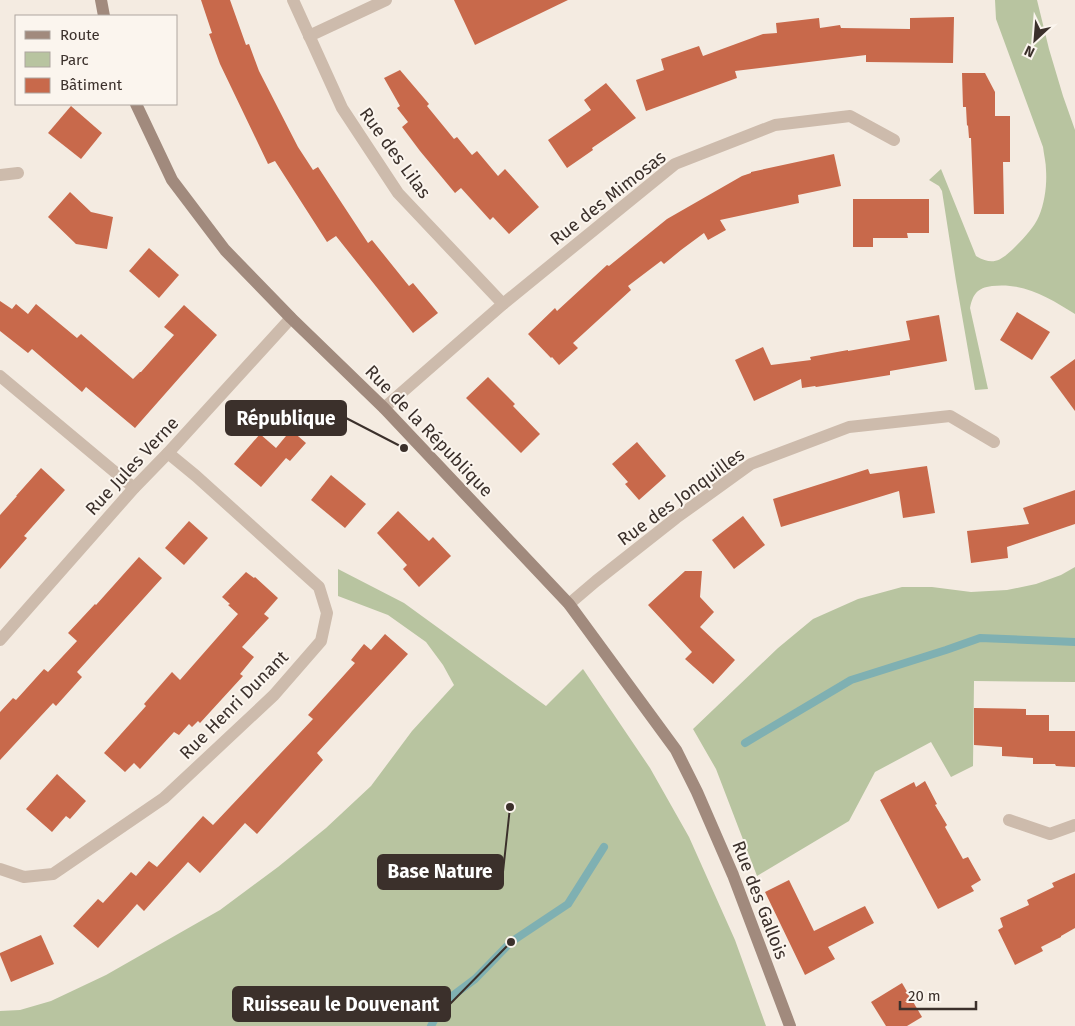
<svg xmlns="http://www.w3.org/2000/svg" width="1075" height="1026" font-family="'Fira Sans',sans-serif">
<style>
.green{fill:#b8c4a0}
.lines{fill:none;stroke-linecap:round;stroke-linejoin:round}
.stream{stroke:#7fb0b2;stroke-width:8}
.building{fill:#c8694b}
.minor{stroke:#cdbbac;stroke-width:12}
.secondary{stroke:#a18a7d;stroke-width:12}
.labels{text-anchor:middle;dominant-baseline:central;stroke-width:4;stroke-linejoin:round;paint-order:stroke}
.street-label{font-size:18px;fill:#3b302b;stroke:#fbf5ee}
.leader{fill:none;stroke:#3b302b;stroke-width:2}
.callout-dot{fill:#3b302b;stroke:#fbf5ee;stroke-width:2}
.callout{fill:#3b302b;stroke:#3b302b;stroke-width:2}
.callout-label{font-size:19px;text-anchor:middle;font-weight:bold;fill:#fff}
</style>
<rect width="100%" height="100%" fill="#f4ebe1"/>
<g class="green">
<path d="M995,0H1037L1049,49L1063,96L1075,130V314C1050,298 1023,282 992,286C977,288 973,294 970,308L988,389L975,390L956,281L942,191L939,186L929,180L941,169L976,256C993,266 1000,261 1013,249C1023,239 1034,228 1039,216C1045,202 1047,184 1046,170C1046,163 1044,155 1043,147L996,19Z"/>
<polygon points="1075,567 1075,682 974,681 973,766 951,777 931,742 875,772 849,821 757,876 716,769 693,729 778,648 813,619 858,599 902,587 932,587 971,592 1007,590 1036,584 1061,575"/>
<polygon points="338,569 404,603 546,706 583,669 650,768 689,837 735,940 766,1026 0,1026 0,1011 20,1010 51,1001 106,975 220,910 278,867 326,828 371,786 412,731 454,685 443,665 426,642 388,615 338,596"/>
</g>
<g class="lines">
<g class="stream">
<polyline points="745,743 851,680 946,650 980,638 1075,642"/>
<polyline points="431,1026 443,1003 475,979 511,942 568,904 604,847"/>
</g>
</g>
<g class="building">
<polygon points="201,0 230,0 246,45 249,44 259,71 298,147 313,170 318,167 368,243 372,240 409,286 413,283 438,313 413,333 336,236 327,242 275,161 268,164 220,64 209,34 212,33"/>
<polygon points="454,0 568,0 475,45"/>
<polygon points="954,17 953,63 866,62 866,55 735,71 737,78 646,111 636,80 664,70 661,59 699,46 703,56 763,34 777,33 776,23 819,18 820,28 840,25 841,28 910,29 910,18"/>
<polygon points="400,70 429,104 427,106 454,139 457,137 472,155 477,151 498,176 505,169 539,207 509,234 493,217 490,220 461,188 455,193 420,151 402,127 408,122 397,108 400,106 384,78"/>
<polygon points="962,73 985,73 995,92 995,116 1010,116 1010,162 1003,162 1004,214 974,214 971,138 969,138 968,125 967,126 966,107 963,107"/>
<polygon points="606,83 636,118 592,148 593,150 567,168 548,140 591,110 584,100"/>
<polygon points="71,106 102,133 81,159 48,133"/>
<polygon points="834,154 841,186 798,195 799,203 720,220 726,230 708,240 704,233 681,250 664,264 661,261 628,286 631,290 573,343 578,348 559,365 552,357 551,358 528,334 555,308 557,311 607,265 609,266 667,219 742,176 751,173 751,172"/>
<polygon points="70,192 91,212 113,217 107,249 76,244 48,217"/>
<polygon points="853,199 929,199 929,233 907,233 908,238 873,238 873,247 853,247"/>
<polygon points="149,248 179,275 159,298 129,271"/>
<polygon points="0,301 12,309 16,304 28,314 36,304 77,338 81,334 133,379 140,372 141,372 174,335 164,327 184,305 217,335 135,428 86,387 82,392 32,349 28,353 0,331"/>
<polygon points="1017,312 1050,332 1032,360 1000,340"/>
<polygon points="939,315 947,361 890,371 890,375 816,387 815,386 802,388 801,379 754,401 735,360 763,347 771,365 811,360 810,357 848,350 848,351 910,340 906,321"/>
<polygon points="1075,359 1075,411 1050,377"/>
<polygon points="488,377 515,404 513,406 540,434 521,453 466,398"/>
<polygon points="291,430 306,443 290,461 286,458 261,487 234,464 260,434 276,448"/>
<polygon points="637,442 666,476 639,500 625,484 628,482 612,464"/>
<polygon points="927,466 935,513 903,518 899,491 781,527 773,499 868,469 870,474"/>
<polygon points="41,468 65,490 24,536 27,538 0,569 0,515 17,496 16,496"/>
<polygon points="331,475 366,504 345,528 311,500"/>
<polygon points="1075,490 1075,524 1007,547 1008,558 971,563 967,531 1029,524 1023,508"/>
<polygon points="398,511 429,541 433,537 451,556 419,587 403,569 407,565 377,533"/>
<polygon points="743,516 765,545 734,569 712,540"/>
<polygon points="189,521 208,538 184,565 165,548"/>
<polygon points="139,557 162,578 77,672 82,677 56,706 53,703 0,760 0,712 13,698 16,700 44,669 48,672 77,641 68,633 95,604 96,605"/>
<polygon points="685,571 702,571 700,597 714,612 700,627 735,660 713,684 685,659 692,652 648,605"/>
<polygon points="246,572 254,578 255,577 278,598 264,614 269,618 242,647 254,657 240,674 243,676 200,723 198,721 192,727 189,724 179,735 174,732 140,769 134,763 125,772 104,753 146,706 144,704 172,672 180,680 238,614 228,605 230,604 222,597"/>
<polygon points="385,634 408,654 317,753 323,760 257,834 245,823 200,873 188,862 144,911 137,904 98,948 73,926 98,899 103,903 131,872 136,876 149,861 157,867 203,816 213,825 313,719 308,715 355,663 351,660 364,644 371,650"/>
<polygon points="974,708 1026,709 1026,715 1049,715 1049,731 1075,731 1075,767 1056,766 1055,764 1033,764 1033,758 1002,756 1002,747 974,745"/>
<polygon points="57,774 86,801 70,819 66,816 52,832 26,809"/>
<polygon points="925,781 937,804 935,805 947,825 945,827 963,859 968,857 981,880 971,886 974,891 938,909 880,800 914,782 916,787"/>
<polygon points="1075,873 1075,928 1061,936 1061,937 1041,947 1043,951 1015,965 998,930 1003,927 1000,918 1029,905 1027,900 1054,887 1052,883"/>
<polygon points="789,880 814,931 865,906 874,923 828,947 835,959 805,975 765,892"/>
<polygon points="41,935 54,964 11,982 0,955 0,953"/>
<polygon points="902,983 922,1017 907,1026 886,1026 871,1002"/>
</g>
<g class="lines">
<g class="minor">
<polyline points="293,0 342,108 398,193 503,304"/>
<polyline points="309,36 386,0"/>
<polyline points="0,175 18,173"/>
<polyline points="0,376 134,488"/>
<polyline points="384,408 503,304 675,164 775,125 850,116 894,140"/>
<polyline points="569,604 596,581 676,518 751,464 849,427 950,416 994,442"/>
<polyline points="0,640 134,488 168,453 291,318"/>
<polyline points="1009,820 1050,834 1075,825"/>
<polyline points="0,869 24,877 53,874 164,798 274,695 321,641 327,613 319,587 196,476 168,453"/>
</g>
<g class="secondary">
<polyline points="101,0 104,16"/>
<polyline points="136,104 172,180 225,250 291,318 384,408 569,604 676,750 697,792 733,875 790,1026"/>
</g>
</g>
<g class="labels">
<g class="street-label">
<text transform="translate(395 153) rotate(54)">Rue des Lilas</text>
<text transform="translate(608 198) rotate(-38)">Rue des Mimosas</text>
<text transform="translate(429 431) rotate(46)">Rue de la République</text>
<text transform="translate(132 466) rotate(-47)">Rue Jules Verne</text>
<text transform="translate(681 497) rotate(-36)">Rue des Jonquilles</text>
<text transform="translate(234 705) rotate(-45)">Rue Henri Dunant</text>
<text transform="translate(760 900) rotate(69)">Rue des Gallois</text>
</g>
</g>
<path class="leader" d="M404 448L346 418M510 807L503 872M511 942L450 1004"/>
<g class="callout-dot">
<circle cx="404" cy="448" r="5"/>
<circle cx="510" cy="807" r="5"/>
<circle cx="511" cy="942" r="5"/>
</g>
<g class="callout">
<rect x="226" y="401" width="120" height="34" rx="5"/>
<rect x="378" y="855" width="125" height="34" rx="5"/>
<rect x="233" y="987" width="217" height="34" rx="5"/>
</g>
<g class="callout-label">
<text x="286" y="425">République</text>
<text x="440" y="878">Base Nature</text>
<text x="341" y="1011">Ruisseau le Douvenant</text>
</g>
<rect x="15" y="15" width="162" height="90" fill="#fbf5ee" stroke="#aea6a0"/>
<rect x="25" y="31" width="25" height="8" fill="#a18a7d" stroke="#aea6a0"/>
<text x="60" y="40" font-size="15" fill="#3b302b">Route</text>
<rect x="25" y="52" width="25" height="15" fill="#b8c4a0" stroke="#aea6a0"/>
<text x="60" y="65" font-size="15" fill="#3b302b">Parc</text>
<rect x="25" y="78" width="25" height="15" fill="#c8694b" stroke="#aea6a0"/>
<text x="60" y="90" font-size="15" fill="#3b302b">Bâtiment</text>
<g transform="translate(1035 40) rotate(206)" stroke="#fbf5ee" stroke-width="4" paint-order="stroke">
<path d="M0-4L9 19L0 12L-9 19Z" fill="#3b302b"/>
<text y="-8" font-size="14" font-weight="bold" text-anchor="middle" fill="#3b302b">N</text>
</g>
<path d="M900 1001v8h76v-8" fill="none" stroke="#3b302b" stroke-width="2.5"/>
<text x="908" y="1001" font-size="15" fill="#3b302b" stroke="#fbf5ee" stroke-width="4" paint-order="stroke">20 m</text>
</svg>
